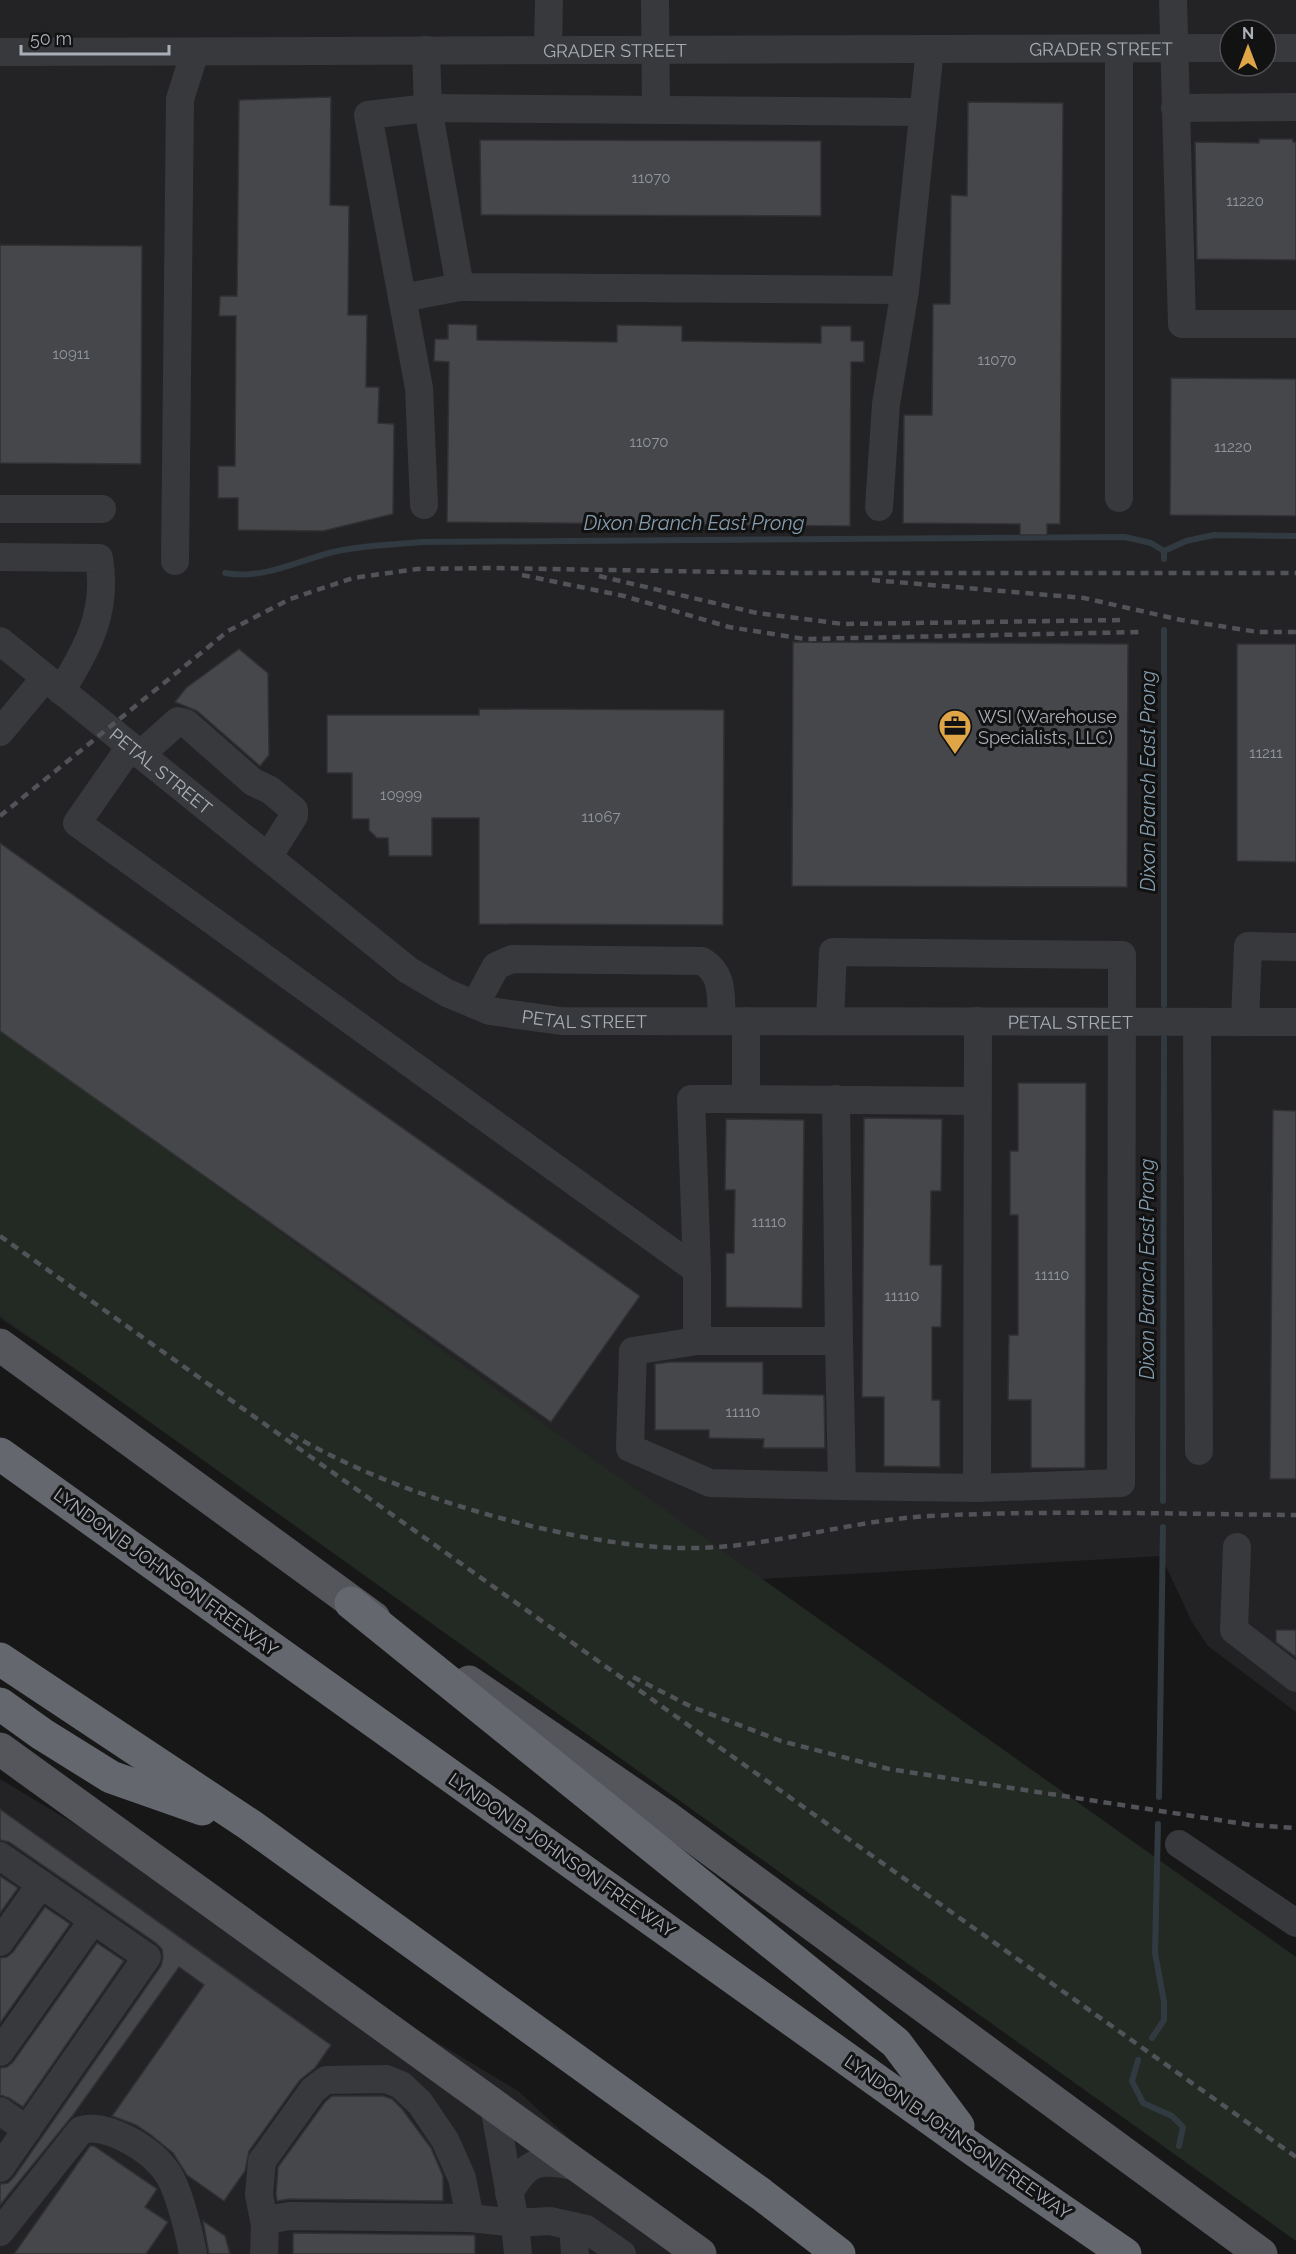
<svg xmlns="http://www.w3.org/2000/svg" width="1296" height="2254" font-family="Raleway,sans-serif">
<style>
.built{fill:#232325;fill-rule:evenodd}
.green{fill:#232a24}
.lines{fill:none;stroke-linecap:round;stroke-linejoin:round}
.stream{stroke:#313a40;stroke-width:6}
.building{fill:#46474b;stroke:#313134;stroke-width:1.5}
.minor{stroke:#38393d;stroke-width:28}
.major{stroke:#54565c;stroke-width:33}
.highway{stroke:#65676e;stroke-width:33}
.rail{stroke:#515358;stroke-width:4.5;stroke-dasharray:8 6;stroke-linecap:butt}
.labels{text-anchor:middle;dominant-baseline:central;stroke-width:6;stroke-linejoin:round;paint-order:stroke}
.number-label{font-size:15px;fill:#91959c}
.street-label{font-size:18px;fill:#aaafb7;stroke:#121213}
.poi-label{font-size:18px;fill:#aaafb7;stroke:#121213;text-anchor:start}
.water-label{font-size:20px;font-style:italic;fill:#859dae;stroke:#121213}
</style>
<rect width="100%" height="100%" fill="#171718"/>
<g class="built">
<path d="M0,0H1296V1712L1208,1646L1192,1622L1161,1556L415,1599L0,1318ZM1230,30H1266V66H1230Z"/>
<polygon points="0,1779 518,2091 694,2254 0,2254"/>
</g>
<polygon class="green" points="0,1028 552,1430 1296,1957 1296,2241 0,1315"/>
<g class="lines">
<g class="stream">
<polyline points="1164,551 1186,541 1214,535 1296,536"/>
<path d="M225,573C263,580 297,561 333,552C361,545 392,545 421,542L1125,537L1151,543L1164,551V559"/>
<polyline points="1164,1005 1164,630"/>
<polyline points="1163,1501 1164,1038"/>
<polyline points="1159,1797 1163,1527"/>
<polyline points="1152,2038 1164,2020 1164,2002 1155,1953 1158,1824"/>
<polyline points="1138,2060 1132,2081 1143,2103 1172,2116 1183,2127 1179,2146"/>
</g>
</g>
<g class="building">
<polygon points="331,97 330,205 349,206 348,315 367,315 366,387 379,387 378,423 394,424 393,514 323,531 238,530 238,498 218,498 218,466 235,466 236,316 219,316 220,296 237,296 239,100"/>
<polygon points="968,102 1063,103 1060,524 1047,524 1047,535 1020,535 1020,524 903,523 904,415 932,415 933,304 950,304 951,195 967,196"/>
<polygon points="1259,139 1293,139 1293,142 1296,142 1296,260 1197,259 1195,142 1259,143"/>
<polygon points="480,140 821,141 821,216 481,215"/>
<polygon points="0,245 142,246 141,464 0,463"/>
<polygon points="448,324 477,325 477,340 617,342 617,325 682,326 682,341 821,343 821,326 851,326 851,341 864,341 864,362 851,362 850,526 447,522 449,362 434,361 435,339 448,339"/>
<polygon points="1171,378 1296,379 1296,516 1170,515"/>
<polygon points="793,642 1128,644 1127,887 792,886"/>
<polygon points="1237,644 1296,644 1296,862 1237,861"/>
<polygon points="239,649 268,673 269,755 260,766 197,711 175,702 186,688"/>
<polygon points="479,709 724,710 723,925 479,924 479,818 432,818 432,856 389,856 388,838 377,838 369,830 369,819 352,819 352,773 327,773 327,715 479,715"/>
<polygon points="0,843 640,1296 551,1422 0,1031"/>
<polygon points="1018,1083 1086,1083 1085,1468 1031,1468 1031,1400 1008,1400 1009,1335 1018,1335 1018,1215 1010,1215 1010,1151 1018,1151"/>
<polygon points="1273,1110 1296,1111 1296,1479 1270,1479"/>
<polygon points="864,1118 942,1119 941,1191 931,1191 930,1265 942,1265 941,1327 932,1327 932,1400 940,1400 940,1467 884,1466 884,1397 862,1397"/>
<polygon points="726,1119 804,1120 802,1308 726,1307 726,1253 734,1253 735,1190 725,1190"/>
<polygon points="671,1362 763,1362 763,1394 824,1395 825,1448 763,1448 764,1439 709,1438 709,1430 655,1430 655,1364"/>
<polygon points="1276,1630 1296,1630 1296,1657 1276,1642"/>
<polygon points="0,1809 331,2045 315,2068 300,2080 249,2151 245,2171 224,2201 187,2175 173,2153 151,2135 136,2125 112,2116 204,1985 179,1967 73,2115 0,2205 0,2184 8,2183 14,2177 161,1966 163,1958 162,1949 156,1943 9,1842 0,1840"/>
<polygon points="0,1876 18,1888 0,1913"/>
<polygon points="45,1907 70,1924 0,2023 0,1958 7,1957 13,1952"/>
<polygon points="97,1943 124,1961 23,2107 9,2098 0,2095 0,2068 7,2067 13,2062"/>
<polygon points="332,2096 383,2096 392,2099 402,2109 431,2148 443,2176 443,2201 289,2199 277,2201 276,2194 278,2167 325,2102"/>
<polygon points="90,2146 94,2146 157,2189 145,2207 168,2222 146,2254 14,2254"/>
<polygon points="203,2221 225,2236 230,2254 209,2254"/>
<polygon points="293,2233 475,2235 475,2254 293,2254"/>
</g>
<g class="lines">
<g class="minor">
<polyline points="655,0 656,110"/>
<polyline points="1173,0 1182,324 1296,324"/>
<polyline points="1266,48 1296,48"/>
<polyline points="548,49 549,0"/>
<path id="s1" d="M0,52L1230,48"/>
<polyline points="1175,108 1296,107"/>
<polyline points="923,112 428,108 460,287 905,290 930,49"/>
<polyline points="402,298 460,287"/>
<polyline points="1119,498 1119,49"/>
<polyline points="424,505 419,388 368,115 428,108 426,50"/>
<polyline points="879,507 886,404 905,290"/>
<polyline points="0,509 102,509"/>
<path d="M0,557L99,558C108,611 88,648 61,691"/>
<polyline points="175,561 180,99 195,52"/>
<path id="s2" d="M0,641L408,970L447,993L490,1011L561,1021L1296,1022"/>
<polyline points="0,732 45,678"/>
<polyline points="130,747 77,823 697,1270"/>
<polyline points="140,755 178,721 186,723 253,782 270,790 294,810 294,816 268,857"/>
<path d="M475,1005L496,966L512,959L702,961C725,975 720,997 722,1021"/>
<polyline points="746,1021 746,1099 977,1101"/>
<polyline points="830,1021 833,952 1122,955 1121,1483 977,1488 978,1021"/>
<polyline points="1197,1022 1199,1451"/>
<polyline points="1245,1022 1248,946 1296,947"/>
<polyline points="746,1099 691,1099 697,1270 697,1341 839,1341 842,1486 977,1488"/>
<polyline points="836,1099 839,1341"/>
<polyline points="697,1341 633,1351 630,1448 710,1483 842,1486"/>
<polyline points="1237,1547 1234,1630 1296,1678"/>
<polyline points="1179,1844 1296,1923"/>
<polyline points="0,1856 147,1957 0,2168"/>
<polyline points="0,1942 41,1884"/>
<polyline points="0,2052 93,1920"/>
<polyline points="494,2106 515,2223 518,2254"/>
<polyline points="0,2111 27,2130"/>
<path d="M509,2193C530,2157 540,2160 578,2167"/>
<polyline points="265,2225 259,2195 262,2161 313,2090 326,2080 386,2079 401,2085 420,2103 445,2140 462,2178 470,2218"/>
<polyline points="573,2226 575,2254"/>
<path d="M0,2232L81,2130C109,2123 153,2150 168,2174C178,2188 190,2235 193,2254"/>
<polyline points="264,2254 265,2225 273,2219 289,2216 470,2218 515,2223 550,2221 586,2229 622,2254"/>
</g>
<g class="major">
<polyline points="0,1345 374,1618"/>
<polyline points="469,1682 665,1816 1261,2254"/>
<polyline points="0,1749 700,2254"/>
</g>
<g class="highway">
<polyline points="0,1454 977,2152 1125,2254"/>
<polyline points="351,1603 896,2043 958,2126"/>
<polyline points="0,1659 250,1825 761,2194 839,2254"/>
<polyline points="0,1704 42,1734 111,1777 202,1809"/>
</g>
<g class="rail">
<polyline points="522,575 624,596 729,627 805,639 1141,632"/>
<polyline points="599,576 757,613 843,624 1122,620"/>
<polyline points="872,580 1084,598 1181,620 1258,632 1296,632"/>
<polyline points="0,816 228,631 290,599 353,578 417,569 490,568 788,573 1296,573"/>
<polyline points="0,1236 1296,2157"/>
<path d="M291,1434C367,1478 447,1505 531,1526C597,1541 662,1553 730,1546C797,1539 862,1520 929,1516C1051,1510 1174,1514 1296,1515"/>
<polyline points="633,1677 692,1707 781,1741 889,1769 1251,1825 1296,1828"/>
</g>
</g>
<defs>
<symbol id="office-pin" viewBox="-11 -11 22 30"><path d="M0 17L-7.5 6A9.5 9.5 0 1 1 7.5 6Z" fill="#e0a547" stroke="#121213"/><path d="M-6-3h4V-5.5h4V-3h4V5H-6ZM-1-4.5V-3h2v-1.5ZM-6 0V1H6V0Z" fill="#111"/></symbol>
</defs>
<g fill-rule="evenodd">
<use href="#office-pin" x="936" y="707" width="38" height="52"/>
</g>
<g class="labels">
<g class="number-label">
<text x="651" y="178">11070</text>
<text x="1245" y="201">11220</text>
<text x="71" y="354">10911</text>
<text x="997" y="360">11070</text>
<text x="649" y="442">11070</text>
<text x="1233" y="447">11220</text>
<text x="1266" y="753">11211</text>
<text x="401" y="795">10999</text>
<text x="601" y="817">11067</text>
<text x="769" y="1222">11110</text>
<text x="1052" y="1275">11110</text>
<text x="902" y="1296">11110</text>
<text x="743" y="1412">11110</text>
</g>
<g class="street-label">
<text stroke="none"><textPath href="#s1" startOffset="1101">GRADER STREET</textPath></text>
<text stroke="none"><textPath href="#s1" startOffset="615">GRADER STREET</textPath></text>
<text stroke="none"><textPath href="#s2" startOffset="207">PETAL STREET</textPath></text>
<text stroke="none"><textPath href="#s2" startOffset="711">PETAL STREET</textPath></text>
<text stroke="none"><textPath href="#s2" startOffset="1197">PETAL STREET</textPath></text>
<text transform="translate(166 1572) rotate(36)">LYNDON B JOHNSON FREEWAY</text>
<text transform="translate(562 1855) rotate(35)">LYNDON B JOHNSON FREEWAY</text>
<text transform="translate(958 2137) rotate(35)">LYNDON B JOHNSON FREEWAY</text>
</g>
<g class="poi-label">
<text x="978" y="716">WSI (Warehouse<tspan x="978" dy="21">Specialists, LLC)</tspan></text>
</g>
<g class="water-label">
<text x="694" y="523">Dixon Branch East Prong</text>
<text transform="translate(1148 781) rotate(-90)">Dixon Branch East Prong</text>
<text transform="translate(1147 1269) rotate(-90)">Dixon Branch East Prong</text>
</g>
</g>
<g transform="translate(1248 48)"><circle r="28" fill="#121213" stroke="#4f5155" stroke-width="1.5"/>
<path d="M0-4.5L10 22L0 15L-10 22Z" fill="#e0a547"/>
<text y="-9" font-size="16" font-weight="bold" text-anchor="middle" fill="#aaafb7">N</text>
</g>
<path d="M21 45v9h148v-9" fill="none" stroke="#aaafb7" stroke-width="3"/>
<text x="30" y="45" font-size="18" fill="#aaafb7" stroke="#121213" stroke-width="4.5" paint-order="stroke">50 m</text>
</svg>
